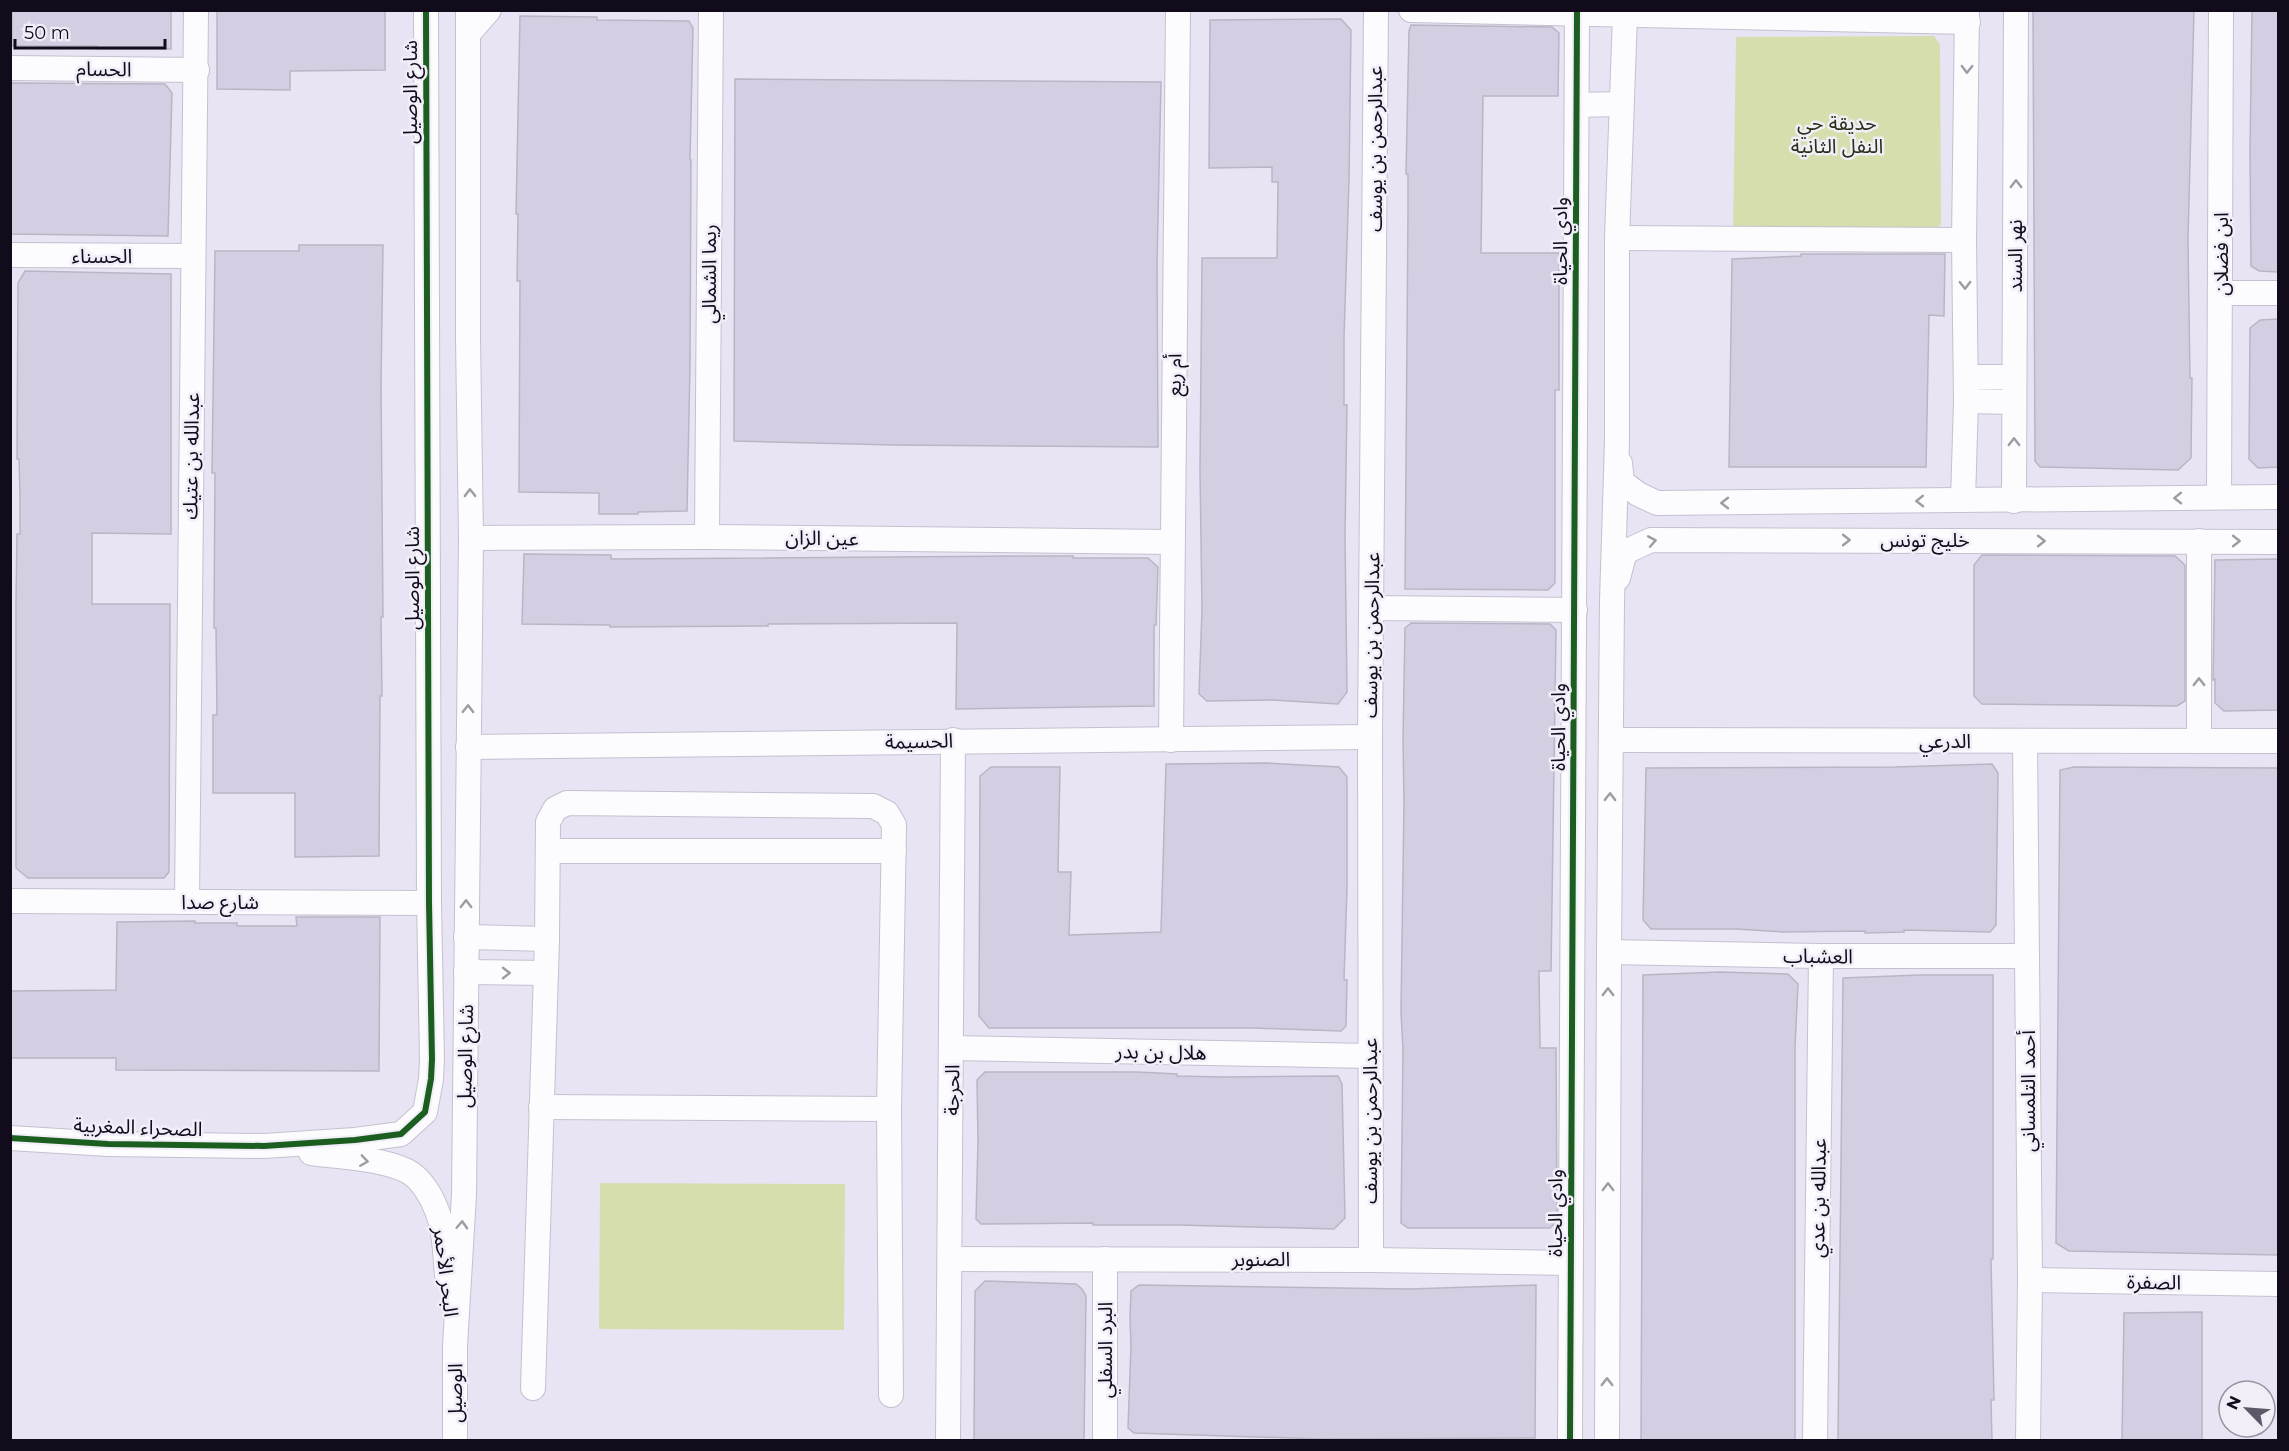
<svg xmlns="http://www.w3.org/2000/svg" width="2289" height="1451" font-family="Montserrat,'Noto Sans Arabic',sans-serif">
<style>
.green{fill:#d5deac}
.building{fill:#d4cee3;stroke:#bab5c4;stroke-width:1.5}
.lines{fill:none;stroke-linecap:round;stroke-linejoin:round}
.minor-casing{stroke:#c5c0d0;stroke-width:26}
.minor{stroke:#fcfbfd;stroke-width:24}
.cycleway-casing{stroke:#f1eef8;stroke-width:10}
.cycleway{stroke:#1b5e20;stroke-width:6}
.oneway{stroke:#9e9ba3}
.labels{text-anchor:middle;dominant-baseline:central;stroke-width:5;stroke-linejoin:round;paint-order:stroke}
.street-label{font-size:20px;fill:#110b1c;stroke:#f1eef8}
.park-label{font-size:20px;fill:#2a2e17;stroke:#f1eef8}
</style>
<rect width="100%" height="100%" fill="#e9e4f4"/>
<g class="green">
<polygon points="1934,36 1940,45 1941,224 1932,234 1733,233 1736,37"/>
<polygon points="600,1183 845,1184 844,1330 599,1329"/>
</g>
<g class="building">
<polygon points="12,10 171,10 171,49 97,49 97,46 12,46"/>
<polygon points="217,10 385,10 385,70 290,71 290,90 217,89"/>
<polygon points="2033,10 2194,10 2188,240 2190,378 2192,378 2191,458 2178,470 2040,467 2035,461"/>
<polygon points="2252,10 2278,10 2278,272 2259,271 2251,266 2250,151"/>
<polygon points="520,16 597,17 597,20 689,21 693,28 690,160 691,160 690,364 687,511 638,512 638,514 599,514 599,493 519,492 520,281 517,281 518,214 516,214"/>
<polygon points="1341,19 1351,30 1349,180 1344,337 1344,405 1347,405 1345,535 1347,692 1338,704 1272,700 1207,701 1199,694 1202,609 1200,471 1202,258 1277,258 1278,182 1272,182 1272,167 1209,168 1210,20"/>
<polygon points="1411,25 1552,27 1559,33 1558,96 1483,96 1481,253 1559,253 1559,390 1555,390 1555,583 1548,590 1405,589 1408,213 1408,174 1406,174 1409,31"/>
<polygon points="735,79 1161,82 1157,263 1158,447 895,445 734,441"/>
<polygon points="10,83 165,84 172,93 168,236 10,234"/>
<polygon points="299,245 383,245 381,385 383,617 381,617 382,696 380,696 379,856 295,857 295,793 213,793 213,715 217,715 216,628 214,628 215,473 212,473 215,251 299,251"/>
<polygon points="1801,254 1945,254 1944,316 1929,315 1926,467 1729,467 1732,259 1801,256"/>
<polygon points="25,271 171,274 171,534 92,533 92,604 170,604 169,872 164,878 28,878 16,868 16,602 17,534 20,534 20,497 19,459 17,459 18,283"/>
<polygon points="2278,319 2278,467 2258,468 2249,459 2250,328 2260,320"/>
<polygon points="524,554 611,555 611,559 1033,556 1073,556 1073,558 1148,558 1158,567 1156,625 1154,625 1154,706 956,709 957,623 768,624 768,626 610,627 610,625 522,624"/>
<polygon points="1982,555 2175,556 2185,565 2185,701 2177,706 1982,704 1974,696 1974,565"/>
<polygon points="2278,559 2278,710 2224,711 2215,703 2215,679 2213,680 2215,560"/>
<polygon points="1411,623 1550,624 1556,630 1551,971 1539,971 1540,1048 1556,1048 1557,1221 1550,1228 1408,1228 1401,1223 1403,1050 1401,1012 1404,802 1403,739 1405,628"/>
<polygon points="1266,763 1339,767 1347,777 1347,888 1344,980 1347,980 1346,1026 1341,1031 1253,1028 989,1028 979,1016 980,776 991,767 1060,767 1058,872 1071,872 1069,935 1161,932 1166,764"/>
<polygon points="1992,764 1998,773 1996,925 1990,932 1904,930 1904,932 1865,933 1865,931 1782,932 1736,929 1651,929 1643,920 1646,768 1895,767"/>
<polygon points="2074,767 2278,768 2278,1255 2069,1251 2056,1243 2060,770"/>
<polygon points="296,917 380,917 379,1071 116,1070 116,1058 10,1058 10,991 116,990 117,922 195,921 195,923 237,923 237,926 297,926"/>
<polygon points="1720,972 1788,974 1798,984 1795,1047 1795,1440 1641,1440 1643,975"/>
<polygon points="1920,975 1993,975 1993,1259 1991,1259 1994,1400 1991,1400 1992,1440 1838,1440 1843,978"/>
<polygon points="985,1072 1137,1072 1177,1074 1177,1076 1225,1077 1338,1076 1342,1084 1345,1218 1334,1229 1178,1225 1093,1225 1093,1223 981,1224 976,1219 978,1141 977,1080"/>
<polygon points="985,1281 1076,1284 1082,1289 1086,1296 1084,1440 974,1440 975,1291"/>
<polygon points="1139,1285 1409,1289 1536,1285 1535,1438 1322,1439 1134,1433 1128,1428 1131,1346 1130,1317 1131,1291"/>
<polygon points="2202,1312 2202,1440 2122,1440 2124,1313"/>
</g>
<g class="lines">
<defs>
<g id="minor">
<polyline points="1411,10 1968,22"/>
<polyline points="468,34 489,10"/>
<polyline points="10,68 197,70"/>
<polyline points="1577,105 1621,104"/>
<polyline points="1617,238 1964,240"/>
<polyline points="10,255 193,256"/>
<polyline points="2221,293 2278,293"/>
<polyline points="1966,377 2014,377"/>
<polyline points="1966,401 2014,402"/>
<polyline points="1620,463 1622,482 1638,494 1657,503 2278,497"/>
<polyline points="2219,497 2221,10"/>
<polyline points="1963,500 1966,401 1964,240 1967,10"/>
<polyline points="2014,501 2016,10"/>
<polyline points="707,537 711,10"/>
<polyline points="471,538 707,537 1172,542"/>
<polyline points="2199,541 2199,741"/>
<polyline points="1618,578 1625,552 1651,540 2278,542"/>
<polyline points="1372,608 1575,610"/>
<polyline points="1171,740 1178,10"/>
<polyline points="1611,740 2278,741"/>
<polyline points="2025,741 2030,1280 2028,1440"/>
<polyline points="468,747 1370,737"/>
<polyline points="548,851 894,851"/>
<polyline points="10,901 429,903"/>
<polyline points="187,902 196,10"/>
<polyline points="466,937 547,939"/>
<polyline points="1609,952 1821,956 2027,956"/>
<polyline points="466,972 546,973"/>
<polyline points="952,1048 1370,1056"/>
<polyline points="541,1107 889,1109"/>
<polyline points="10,1138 108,1144 264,1146 355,1140 401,1134 425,1112 431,1079 432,1059 429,903 426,10"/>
<path d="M311,1153C340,1157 380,1158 407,1171C421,1178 432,1197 437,1211C445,1231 445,1254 447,1275"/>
<polyline points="950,1259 1371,1260 1571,1263"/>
<polyline points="1371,1260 1370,737 1376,10"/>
<polyline points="2030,1280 2278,1284"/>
<polyline points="533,1388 547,939 548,822 555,809 567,803 873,806 887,813 894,825 889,1109 891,1395"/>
<polyline points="455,1440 455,1346 464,1195 471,538 468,338 468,10"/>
<polyline points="948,1440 953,740"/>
<polyline points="1105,1440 1105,1259"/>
<polyline points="1570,1440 1577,13"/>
<polyline points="1607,1440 1609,952 1612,601 1617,441 1617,238 1625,15"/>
<polyline points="1815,1440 1821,956"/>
</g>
</defs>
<use href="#minor" class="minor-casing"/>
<use href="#minor" class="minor"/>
<defs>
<g id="cycleway">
<polyline points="10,1138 108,1144 264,1146 355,1140 401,1134 425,1112 431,1079 432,1059 429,903 426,10"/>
<polyline points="1570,1440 1577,13"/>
</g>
</defs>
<use href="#cycleway" class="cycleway-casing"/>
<use href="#cycleway" class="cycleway"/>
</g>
<defs><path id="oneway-chevron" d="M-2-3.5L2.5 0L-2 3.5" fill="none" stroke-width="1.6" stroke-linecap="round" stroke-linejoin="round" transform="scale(1.5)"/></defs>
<g class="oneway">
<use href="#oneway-chevron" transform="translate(1967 69) rotate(91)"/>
<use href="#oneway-chevron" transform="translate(2016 184) rotate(-90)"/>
<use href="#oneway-chevron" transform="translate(1965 285) rotate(89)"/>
<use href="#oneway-chevron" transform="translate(2014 442) rotate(-90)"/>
<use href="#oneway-chevron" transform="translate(470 493) rotate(-91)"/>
<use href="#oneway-chevron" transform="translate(2178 498) rotate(179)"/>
<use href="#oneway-chevron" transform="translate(1920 501) rotate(179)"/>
<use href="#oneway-chevron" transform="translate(1725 503) rotate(-180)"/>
<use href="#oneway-chevron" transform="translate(1846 540)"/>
<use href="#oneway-chevron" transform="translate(1652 541) rotate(-10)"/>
<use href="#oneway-chevron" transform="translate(2041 541)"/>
<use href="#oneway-chevron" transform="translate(2236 541)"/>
<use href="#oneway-chevron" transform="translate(2199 682) rotate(-90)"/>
<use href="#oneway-chevron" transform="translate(468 709) rotate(-89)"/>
<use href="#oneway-chevron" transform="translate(1610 797) rotate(-89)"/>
<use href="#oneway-chevron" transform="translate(466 904) rotate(-90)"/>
<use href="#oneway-chevron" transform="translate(506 973)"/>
<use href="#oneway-chevron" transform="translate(1608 992) rotate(-90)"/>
<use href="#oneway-chevron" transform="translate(364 1161) rotate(8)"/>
<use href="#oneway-chevron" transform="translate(1608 1187) rotate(-90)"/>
<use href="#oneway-chevron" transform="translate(462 1225) rotate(-87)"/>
<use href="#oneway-chevron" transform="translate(1607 1382) rotate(-90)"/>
</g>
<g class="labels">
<g class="street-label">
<text transform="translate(104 69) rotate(1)">الحسام</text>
<text transform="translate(410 92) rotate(-90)">شارع الوصيل</text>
<text transform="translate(1375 149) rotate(-90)">عبدالرحمن بن يوسف</text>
<text transform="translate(1560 241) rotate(-90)">وادي الحياة</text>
<text transform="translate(2221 254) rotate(-90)">ابن فضلان</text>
<text x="102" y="256">الحسناء</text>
<text transform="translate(2015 256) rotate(-90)">نهر السند</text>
<text transform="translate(709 274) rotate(-90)">ريما الشمالي</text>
<text transform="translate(1174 375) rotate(-89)">أم ريع</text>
<text transform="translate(191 456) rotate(-89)">عبدالله بن عتيك</text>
<text transform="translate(822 538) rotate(1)">عين الزان</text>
<text x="1925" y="540">خليج تونس</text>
<text transform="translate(412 578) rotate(-90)">شارع الوصيل</text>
<text transform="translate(1371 635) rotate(-89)">عبدالرحمن بن يوسف</text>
<text transform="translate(1558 727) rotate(-90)">وادي الحياة</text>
<text transform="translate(919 741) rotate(-1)">الحسيمة</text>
<text x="1945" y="741">الدرعي</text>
<text x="220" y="902">شارع صدا</text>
<text transform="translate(1818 956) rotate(1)">العشباب</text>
<text transform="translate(1161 1052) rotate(1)">هلال بن بدر</text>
<text transform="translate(465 1056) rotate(-89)">شارع الوصيل</text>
<text transform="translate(952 1090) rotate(-89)">الحرجة</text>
<text transform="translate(2028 1091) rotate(-90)">أحمد التلمساني</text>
<text transform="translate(1370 1121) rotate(-90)">عبدالرحمن بن يوسف</text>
<text transform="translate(138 1127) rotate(2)">الصحراء المغربية</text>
<text transform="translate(1818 1198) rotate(-89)">عبدالله بن عدي</text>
<text transform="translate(1555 1213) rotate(-90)">وادي الحياة</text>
<text x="1261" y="1259">الصنوبر</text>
<text transform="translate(446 1272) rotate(83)">البحر الأحمر</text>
<text transform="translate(2154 1282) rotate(1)">الصفرة</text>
<text transform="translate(1105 1350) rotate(-90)">البرد السفلي</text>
<text transform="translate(455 1393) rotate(-90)">الوصيل</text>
</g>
<g class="park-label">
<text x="1837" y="123">حديقة حي<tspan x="1837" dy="23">النفل الثانية</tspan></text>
</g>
</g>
<rect width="2289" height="1451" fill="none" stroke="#110b1c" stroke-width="24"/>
<g transform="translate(2247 1409) rotate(295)"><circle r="28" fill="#f1eef8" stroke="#9793a0" stroke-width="1.5"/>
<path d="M0-4.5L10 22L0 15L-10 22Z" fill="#5d5768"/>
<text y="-9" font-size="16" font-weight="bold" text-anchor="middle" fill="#110b1c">N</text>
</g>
<path d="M15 39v9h150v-9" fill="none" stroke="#110b1c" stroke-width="3"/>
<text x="24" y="39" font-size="18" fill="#110b1c" stroke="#f1eef8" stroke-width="4.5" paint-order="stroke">50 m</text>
</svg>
